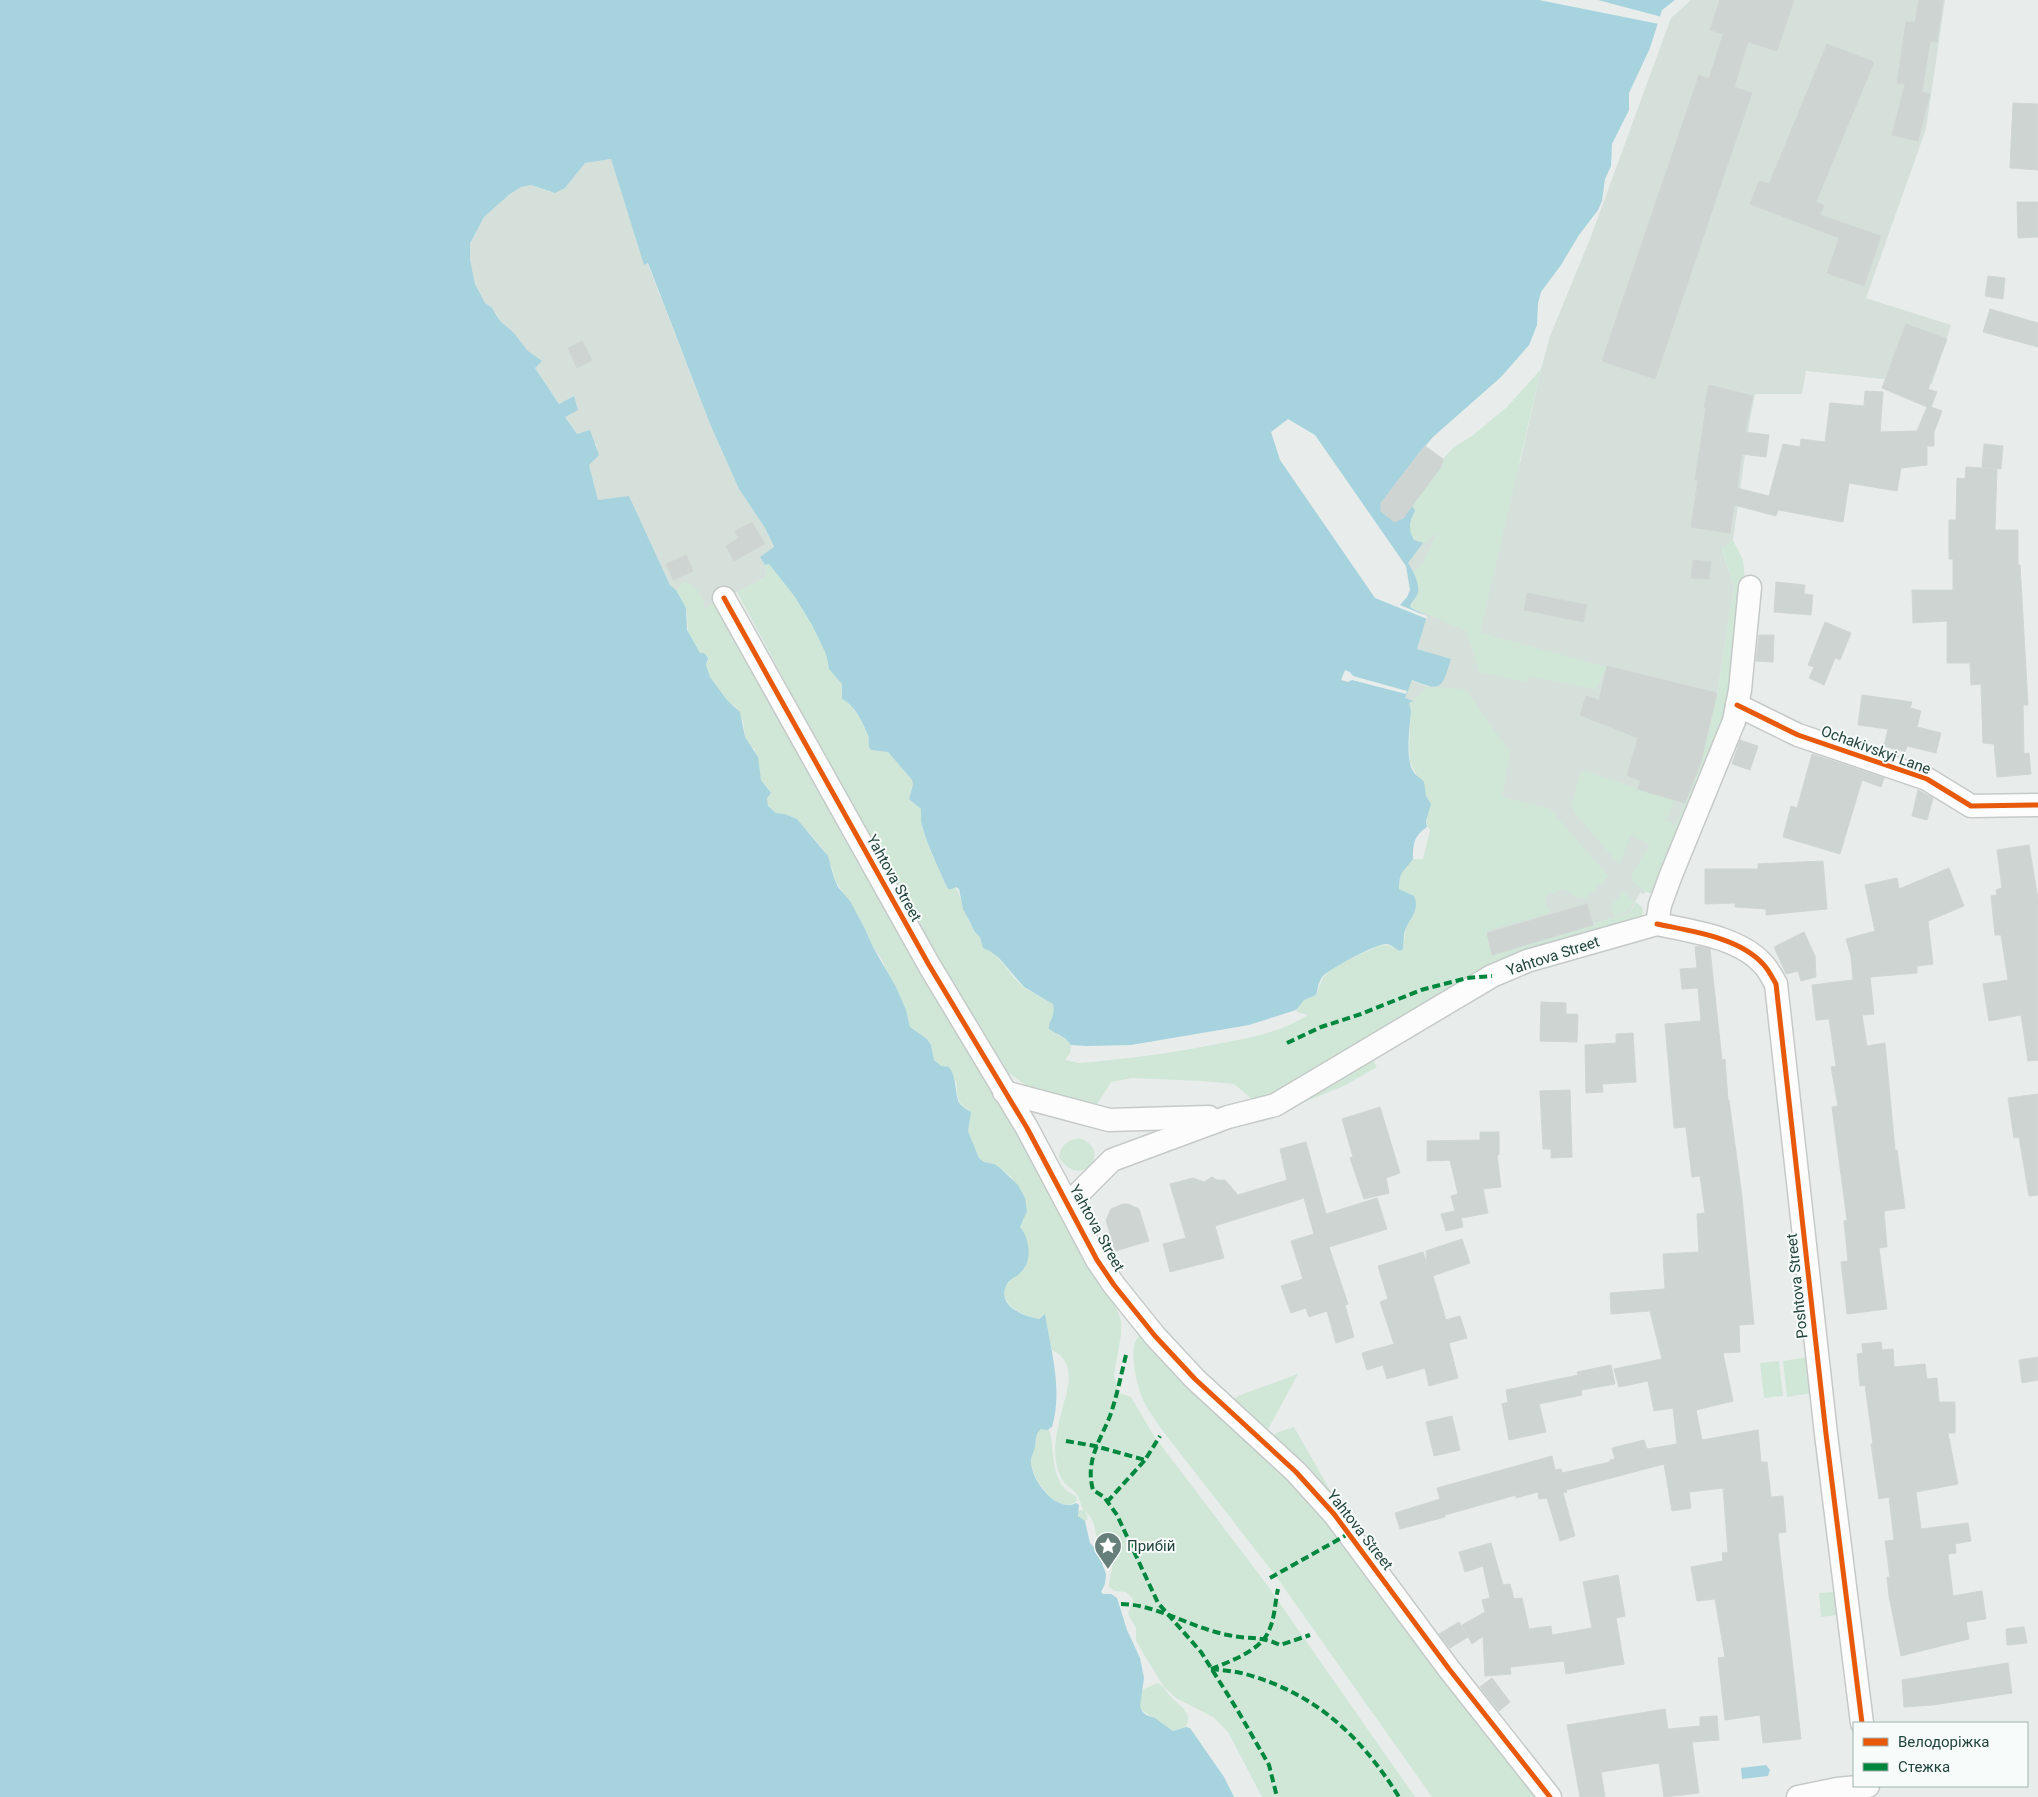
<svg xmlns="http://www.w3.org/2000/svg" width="2038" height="1797" font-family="Roboto,sans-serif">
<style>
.built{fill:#d5e0db}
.green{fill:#d0e7d8}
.water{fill:#a6d3de}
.pier{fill:#e8edeb}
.building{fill:#ced4d2;stroke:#d0d6d4}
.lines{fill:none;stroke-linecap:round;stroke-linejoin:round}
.minor-casing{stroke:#c5cac8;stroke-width:25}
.minor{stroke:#fcfcfc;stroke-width:22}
.quiet{stroke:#00873e;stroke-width:4;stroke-dasharray:8 4;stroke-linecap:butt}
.cycleway-casing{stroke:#f7fbf9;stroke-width:8}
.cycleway{stroke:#e8590c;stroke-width:5}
.labels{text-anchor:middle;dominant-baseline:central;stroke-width:4;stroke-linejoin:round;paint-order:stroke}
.street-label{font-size:15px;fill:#22443d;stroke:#f7fbf9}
.poi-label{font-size:15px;fill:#22443d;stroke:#f7fbf9;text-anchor:start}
</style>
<rect width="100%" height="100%" fill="#e8edeb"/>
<g class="built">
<polygon points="1691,0 1945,0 1926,129 1866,298 1951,325 1932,384 1806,371 1802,394 1755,394 1750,420 1733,540 1722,549 1734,587 1718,689 1701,762 1676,826 1645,892 1644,894 1640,893 1629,913 1492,955 1430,830 1411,711 1405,698 1411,680 1428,687 1451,660 1417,649 1418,589 1412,569 1408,563 1413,508 1412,506 1441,467 1443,459 1460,450 1520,463 1541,369 1550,336 1590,239 1671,18"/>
<polygon points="611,159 644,264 647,262 710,424 739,489 765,528 774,548 760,557 765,565 766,577 701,611 670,585 629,497 598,500 589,465 597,446 595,443 577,434 565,417 574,396 559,404 535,368 541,361 528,351 514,333 500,321 496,313 484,303 475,284 470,259 470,245 484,217 510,194 521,187 531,185 550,192 565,188 585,163"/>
</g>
<g class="green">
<polygon points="1541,369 1480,633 1607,667 1596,689 1529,676 1527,682 1479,672 1467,631 1410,607 1417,595 1418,589 1413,572 1423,563 1436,535 1436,531 1433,536 1423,543 1414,540 1410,531 1410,526 1413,508 1412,506 1438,471 1443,459 1453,448 1473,435 1507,407"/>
<path d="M1733,540L1743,560L1746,590L1735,689L1655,893C1645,895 1639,886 1632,880V874L1650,844L1631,835L1619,865L1575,813L1572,803L1580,774L1582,771L1586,772L1674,800L1666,821L1676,825L1701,762L1718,689L1734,587L1722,548Z"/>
<path d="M769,564L795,597L812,625L826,654L828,665L842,684V696C853,706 861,720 867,734C870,740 868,744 871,750L888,752L912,780L913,785L909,799L921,809C921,813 921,817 921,821C923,837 940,872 948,889H952L955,887C959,890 965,916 971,925C980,937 988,947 998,958C1007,967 1013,978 1023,987C1032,994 1045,996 1053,1004L1055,1014L1052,1021L1057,1035L1066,1039L1071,1045L1070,1053L1065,1060L1079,1063C1127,1059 1174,1053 1222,1043C1253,1037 1281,1032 1308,1015L1297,1012V1007L1304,1000L1316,995L1323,977L1337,965L1379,946C1390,943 1394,950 1403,949L1406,927L1411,920L1406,893L1399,889C1399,870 1404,872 1413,859H1423L1430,830C1424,824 1427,811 1431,804L1410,762L1409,746L1411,711L1409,703L1428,687L1465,689L1510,752L1502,796L1509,799L1549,808L1608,876L1586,898L1575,897L1563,889L1547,895L1545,902L1550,913L1487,931L1492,955L1629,913L1636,902L1642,907L1643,913L1639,919L1566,945L1258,1104L1234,1084L1201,1081L1132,1078L1111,1082L1096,1106L1041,1096L1009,1073L999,1061L936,960L832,768H828L810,734L811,730L737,592L766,577L765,565Z"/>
<path d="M687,582C696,586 705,598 704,609L715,603L758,682L1040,1171L1105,1291L1116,1306L1121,1321V1335L1114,1375L1119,1393L1131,1397L1154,1436L1265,1582L1415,1797H1262L1228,1732L1213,1717L1176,1698L1164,1687L1143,1653L1136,1640V1628L1128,1614L1133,1599L1126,1592L1115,1591L1109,1587C1108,1579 1113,1572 1112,1563C1111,1555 1105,1553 1101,1547C1092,1535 1100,1525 1085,1511L1088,1519L1085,1521L1079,1518L1078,1511L1083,1510C1081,1505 1080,1500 1077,1495C1073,1488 1065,1486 1061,1478C1047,1449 1062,1415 1068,1386C1070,1368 1068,1359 1052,1350L1044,1316L1037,1319C1020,1315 993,1301 1010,1280C1013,1276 1019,1275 1023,1271C1032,1260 1028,1237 1020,1227L1024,1219L1012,1178L999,1167L994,1164L984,1162L979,1158L968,1131L969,1110C955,1103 958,1094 956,1081L934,1060L931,1045L927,1039L910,1027L908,1017L881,958L873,947L865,929L834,878L833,871L824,850L797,819L785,814L776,813L768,806L767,798L771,793L761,780L755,750L747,743L745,737L743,721L736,707L727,700L710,677L706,665L708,661L704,653H700L688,635L687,614L676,590L682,583Z"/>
<polygon points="1623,892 1634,901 1629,910 1614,917 1611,906"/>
<polygon points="1372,1058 1377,1067 1346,1085 1280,1112"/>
<path d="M1079,1138C1115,1150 1080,1192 1059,1157C1061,1145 1066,1141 1079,1138Z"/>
<path d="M1139,1336H1142L1294,1478L1545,1797H1432L1275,1575L1162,1430C1156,1420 1148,1411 1143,1400C1137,1386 1127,1347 1139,1336Z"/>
<polygon points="1808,1357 1812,1393 1787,1397 1783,1361"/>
<polygon points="1779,1361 1783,1396 1764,1398 1760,1363"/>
<polygon points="1298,1374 1265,1435 1229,1402 1240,1395"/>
<polygon points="1294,1427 1335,1499 1272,1441 1276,1433"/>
<path d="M1042,1428L1049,1429C1055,1449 1050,1473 1066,1490C1069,1493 1073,1494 1076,1496L1077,1501C1059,1517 1030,1478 1031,1460C1031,1455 1034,1450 1035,1445C1036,1437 1036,1432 1042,1428Z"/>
<polygon points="1834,1592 1837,1615 1821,1617 1819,1593"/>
<path d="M1157,1683C1163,1684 1166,1692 1171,1697C1179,1706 1194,1712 1186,1727L1173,1731C1167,1727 1162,1722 1156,1719C1140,1709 1137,1711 1142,1690Z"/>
</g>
<g class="water">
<path d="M0,0H1675L1662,10L1650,48L1629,93V110L1612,144L1611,166L1605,179L1602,201L1598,210L1579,235L1561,265L1541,292L1538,303L1537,325L1529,345L1501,377L1433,437L1420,452L1381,503V511L1395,522L1403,518L1412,506L1415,511C1409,521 1408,531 1414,540L1423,543L1408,563C1413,570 1420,584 1418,593C1416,599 1411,602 1410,607L1427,616L1417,649L1451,659C1442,689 1441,692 1412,680L1405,698L1413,701L1409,703L1411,711C1410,727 1404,761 1415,774C1418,777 1421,778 1424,782L1426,796L1431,804L1426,821L1427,827C1414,836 1413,843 1413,859C1404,872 1399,871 1399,889L1414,896C1420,909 1411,917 1406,928C1403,934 1404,942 1403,949L1400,951C1396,949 1392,945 1387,944C1377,943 1329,969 1322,977C1318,983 1318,989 1316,995L1304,1000L1296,1010L1249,1025L1131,1045L1087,1046L1071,1045L1066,1039L1049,1029C1048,1020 1056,1018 1053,1004L1024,987L999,958L990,951L983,948L980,937L975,932L963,909L959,889L956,887L952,889H948C940,872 924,838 921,821C921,817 921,813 921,809L909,799L913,785L912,780L888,752L871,750C867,745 870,741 868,735C862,722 855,705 842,699V684L829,669L826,654L812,625L795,597L769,564L765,565L760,557L774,547L765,528L739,489L710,424L648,263L644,265L611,159L585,163L565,188L555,193L531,185L521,187L510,194L484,217L470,244V259L475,284L485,303L492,308L500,321L514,333L528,351L542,361L535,368L559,404L574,396L578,410L565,417L577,434L590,430L599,455L589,465L598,500L629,496L670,585L676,590L686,608L687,630L700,653H704L708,658L706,665L710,677L727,700L740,712L745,737L758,757L761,780L771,793L767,798L768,806L776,813L785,814L797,819L828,856L834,878L838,887L850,901L865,929L873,947L896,987L906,1010L910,1027L927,1039L931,1045L934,1060L941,1066L949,1067C958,1079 954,1098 961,1105C964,1108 968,1110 971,1112L968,1131L979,1158L984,1162L994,1164L999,1167L1018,1185L1025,1198L1027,1211L1020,1227C1029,1237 1033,1260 1022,1271C1018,1277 1011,1277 1007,1284C996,1305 1022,1316 1039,1319L1045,1314C1051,1351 1063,1390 1052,1427L1047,1430L1041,1429C1035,1434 1036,1440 1035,1447C1034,1451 1032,1455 1031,1459C1029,1478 1056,1514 1076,1503L1079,1505L1078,1516L1085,1521L1090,1543L1097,1550L1106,1574L1105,1584L1101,1592L1103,1594H1111L1117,1598L1127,1630L1140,1658L1144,1678L1140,1706L1142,1711L1146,1715L1155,1718L1173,1731L1186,1727L1190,1728L1224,1777L1234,1797H0Z"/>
<polygon points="1766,1765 1770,1770 1768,1776 1742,1779 1741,1768"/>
</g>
<g class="pier">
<polygon points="1539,0 1598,0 1662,17 1659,24"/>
<polygon points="1288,419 1315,435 1406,566 1410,590 1407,597 1400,605 1427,616 1427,619 1375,598 1280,460 1271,432"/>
<polygon points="1345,670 1350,672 1353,676 1407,691 1406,694 1352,680 1348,682 1341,680"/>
</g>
<g class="building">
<polygon points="1720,0 1794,0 1777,51 1748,42 1734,87 1752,93 1655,379 1602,361 1699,75 1709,79 1723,34 1710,30"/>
<polygon points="1919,0 1943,0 1937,42 1930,41 1922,92 1930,94 1918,141 1892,135 1905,84 1897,83 1906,22 1915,22"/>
<polygon points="1827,44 1874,62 1816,202 1824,205 1820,215 1881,236 1864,286 1827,273 1839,238 1750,204 1759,181 1769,184"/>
<polygon points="2013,103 2038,104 2038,170 2010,168"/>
<polygon points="2017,202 2038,202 2038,237 2018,238"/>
<polygon points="1988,276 2005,278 2003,299 1985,296"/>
<polygon points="1990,309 2038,323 2038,347 1983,332"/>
<polygon points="1906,324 1947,339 1928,389 1937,392 1931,407 1942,411 1934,432 1934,446 1927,446 1927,465 1901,468 1897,491 1849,483 1843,522 1778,510 1776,516 1734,505 1730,533 1691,527 1698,480 1695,480 1706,408 1704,407 1709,385 1753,396 1745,432 1769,435 1766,457 1742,454 1737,488 1769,496 1783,444 1800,447 1801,439 1825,442 1830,403 1864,406 1865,391 1883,392 1880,432 1917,431 1927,407 1882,388"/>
<polygon points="582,341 592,360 577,368 568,348"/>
<polygon points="1984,444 2003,446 2001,469 1982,467"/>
<polygon points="1425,446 1443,459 1441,467 1403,518 1395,522 1381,511 1381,503"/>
<polygon points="1966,467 1997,469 1995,530 2018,530 2018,565 2020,565 2028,705 2023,705 2024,754 2029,753 2031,774 1997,777 1994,744 1983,743 1981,684 1971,685 1970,663 1947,663 1947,621 1913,623 1912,590 1953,590 1953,559 1949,559 1949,520 1956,520 1957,478 1965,479"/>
<polygon points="752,522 765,544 734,561 726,546 739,538 735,531"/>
<polygon points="686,555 693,571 673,580 666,564"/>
<polygon points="1693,560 1711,562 1709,579 1691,578"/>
<polygon points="1776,582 1805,585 1804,594 1813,595 1811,615 1774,612"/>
<polygon points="1527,593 1587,605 1583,622 1524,610"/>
<polygon points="1825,622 1851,633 1840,660 1835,658 1824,685 1809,678 1814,667 1808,665"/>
<polygon points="1759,635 1774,635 1773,662 1756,661"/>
<polygon points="1607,666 1717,693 1701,762 1685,803 1637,789 1641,781 1627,775 1638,738 1580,715 1586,696 1599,700"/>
<polygon points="1862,695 1912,702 1910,708 1921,711 1917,727 1941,733 1936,753 1907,746 1905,752 1884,746 1888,729 1858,725"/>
<polygon points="1740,740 1758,746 1750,770 1732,764"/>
<polygon points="1812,754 1884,778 1881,787 1862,780 1840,854 1783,837 1791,806 1797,808"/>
<polygon points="1918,790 1933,798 1927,820 1912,816"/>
<polygon points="2029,845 2038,899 2038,1060 2028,1061 2021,1015 1989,1021 1983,984 2008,980 2001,935 1995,935 1991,896 1997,895 1996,890 2002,888 1997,850"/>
<polygon points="1823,861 1827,909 1766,915 1766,909 1735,907 1735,903 1705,904 1705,869 1758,869 1758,864"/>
<polygon points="1949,868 1964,906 1928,921 1933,964 1917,966 1917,973 1870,977 1874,1014 1862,1015 1867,1046 1885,1043 1895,1150 1897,1150 1905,1208 1884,1211 1887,1247 1879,1248 1887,1309 1847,1314 1841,1262 1848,1261 1844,1221 1847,1220 1832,1107 1838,1106 1831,1067 1836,1066 1829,1019 1816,1020 1812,985 1853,980 1851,956 1846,939 1875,931 1865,885 1897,878 1899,889"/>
<polygon points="1587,904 1593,925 1492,955 1487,933"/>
<polygon points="1804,932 1815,956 1816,977 1801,981 1798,971 1786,974 1774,947"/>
<polygon points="1699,946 1710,949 1722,1060 1725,1059 1728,1100 1729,1100 1742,1197 1754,1324 1739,1325 1740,1352 1723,1353 1733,1401 1696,1410 1702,1440 1758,1430 1761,1462 1767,1462 1771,1497 1783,1496 1786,1532 1778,1533 1779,1544 1801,1739 1763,1743 1760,1715 1725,1720 1718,1658 1725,1657 1715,1599 1697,1601 1691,1567 1723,1561 1722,1553 1728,1552 1723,1488 1689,1492 1691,1508 1672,1511 1664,1464 1566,1490 1567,1492 1563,1493 1575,1536 1560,1541 1547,1498 1539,1499 1538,1492 1516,1498 1516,1495 1445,1515 1445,1517 1400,1529 1395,1513 1440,1499 1437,1488 1552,1456 1555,1470 1561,1469 1562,1473 1610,1462 1610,1460 1615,1459 1612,1448 1644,1440 1647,1449 1677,1444 1673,1408 1654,1411 1648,1381 1619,1387 1614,1369 1662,1359 1650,1311 1611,1314 1610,1293 1665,1289 1663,1254 1699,1252 1697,1214 1705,1213 1700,1176 1692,1177 1686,1127 1674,1128 1665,1024 1701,1021 1698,988 1682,989 1680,969 1697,968 1695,947"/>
<polygon points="1541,1002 1566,1003 1566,1014 1578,1014 1577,1042 1540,1041"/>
<polygon points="1633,1033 1636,1082 1602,1084 1603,1092 1586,1093 1585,1045 1616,1043 1616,1034"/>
<polygon points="1570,1090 1572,1157 1551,1158 1551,1149 1543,1149 1540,1091"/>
<polygon points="2038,1094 2038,1195 2029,1196 2019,1137 2014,1138 2008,1098"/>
<polygon points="1380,1107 1400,1173 1386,1178 1389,1193 1364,1199 1350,1158 1353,1157 1342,1119"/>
<polygon points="1480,1132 1499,1132 1499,1155 1497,1155 1501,1187 1483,1189 1488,1213 1461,1218 1463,1227 1446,1231 1441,1214 1455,1211 1451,1196 1458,1194 1450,1160 1427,1161 1427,1141 1480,1140"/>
<polygon points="1306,1142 1326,1214 1377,1198 1387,1229 1329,1247 1348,1304 1345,1305 1354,1337 1336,1343 1327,1311 1309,1317 1306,1308 1291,1313 1281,1286 1303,1279 1291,1241 1314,1234 1304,1198 1215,1226 1224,1258 1170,1272 1163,1244 1186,1238 1170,1184 1193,1178 1204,1182 1212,1177 1217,1180 1225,1180 1238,1195 1287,1180 1280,1149"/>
<polygon points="1123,1204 1128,1204 1139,1209 1149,1241 1115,1251 1106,1220 1111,1209"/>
<polygon points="1462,1239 1470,1263 1433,1276 1446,1320 1460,1316 1467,1338 1449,1343 1458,1378 1429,1386 1425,1368 1387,1379 1383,1365 1367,1370 1362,1353 1394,1344 1380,1302 1388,1299 1378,1266 1423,1252 1427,1264 1426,1251"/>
<polygon points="1881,1342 1882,1350 1893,1349 1894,1367 1925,1364 1927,1379 1937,1378 1939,1402 1955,1402 1955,1433 1948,1433 1958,1484 1916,1492 1921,1529 1968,1523 1971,1541 1955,1544 1956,1553 1948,1554 1953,1596 1982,1591 1986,1619 1966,1622 1969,1639 1901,1656 1889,1596 1887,1577 1890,1577 1885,1541 1894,1540 1889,1497 1879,1499 1871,1444 1873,1444 1865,1385 1860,1386 1857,1354 1863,1353 1862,1344"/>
<polygon points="2038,1357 2038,1380 2022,1383 2019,1360"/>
<polygon points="1611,1365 1615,1384 1581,1390 1582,1395 1539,1404 1546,1432 1509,1440 1502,1404 1508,1402 1506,1390 1578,1375 1577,1372"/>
<polygon points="1452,1416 1460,1450 1434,1456 1426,1422"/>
<polygon points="1491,1543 1503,1585 1510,1584 1514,1599 1522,1598 1529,1629 1551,1626 1552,1635 1592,1628 1583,1582 1618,1575 1625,1616 1616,1618 1624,1664 1566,1674 1564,1661 1510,1667 1511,1674 1485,1676 1483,1636 1472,1644 1462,1625 1485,1612 1482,1600 1490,1598 1483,1566 1465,1572 1459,1552"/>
<polygon points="1459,1622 1468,1637 1450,1648 1439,1634"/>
<polygon points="2024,1627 2027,1643 2007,1645 2006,1629"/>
<polygon points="2008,1663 2012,1693 1933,1705 1904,1707 1902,1680"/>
<polygon points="1492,1678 1510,1702 1499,1711 1480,1687"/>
<polygon points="1665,1709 1668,1729 1700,1726 1700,1717 1717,1716 1719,1740 1692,1742 1699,1793 1664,1797 1659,1763 1601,1772 1605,1797 1580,1797 1567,1725"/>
</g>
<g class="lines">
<defs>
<g id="minor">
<polyline points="724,598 929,965 1027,1128 1097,1260 1114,1285 1155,1336 1195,1379 1296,1472 1334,1514 1449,1669 1550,1797"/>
<polyline points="1737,705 1798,735 1927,779 1971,806 2038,805"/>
<path d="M1657,924C1690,931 1739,937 1763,964C1768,969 1772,977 1776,984L1826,1434L1862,1723"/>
<polyline points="1657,924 1660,905 1671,875 1734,721 1740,690 1750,587"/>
<polyline points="1004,1092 1109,1120 1209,1117"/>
<polyline points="1068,1204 1112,1160 1228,1117 1275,1105 1492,976 1527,961 1657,924"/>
<polyline points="1798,1797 1837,1789 1868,1786"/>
</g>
</defs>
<use href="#minor" class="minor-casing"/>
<use href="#minor" class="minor"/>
<g class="quiet">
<polyline points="1287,1043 1321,1027 1361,1014 1421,990 1467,978 1492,976"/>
<path d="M1126,1355C1121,1375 1117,1396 1110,1416C1100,1441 1085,1461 1093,1490L1104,1497L1117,1515L1158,1603L1201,1652L1238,1711L1269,1765L1277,1797"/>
<polyline points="1066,1441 1095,1446 1145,1460 1160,1436"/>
<polyline points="1107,1502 1145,1460"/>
<polyline points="1270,1578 1350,1533"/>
<path d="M1121,1604C1156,1604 1191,1628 1228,1635C1249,1640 1259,1635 1280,1645L1310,1635"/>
<path d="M1211,1669C1222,1670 1234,1671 1245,1674C1315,1693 1361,1736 1399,1797"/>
<path d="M1211,1669C1231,1661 1263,1650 1270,1628C1275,1616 1275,1602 1278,1589"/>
</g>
<defs>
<g id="cycleway">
<polyline points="724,598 929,965 1027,1128 1097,1260 1114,1285 1155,1336 1195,1379 1296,1472 1334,1514 1449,1669 1550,1797"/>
<polyline points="1737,705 1798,735 1927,779 1971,806 2038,805"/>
<path d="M1657,924C1690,931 1739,937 1763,964C1768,969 1772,977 1776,984L1826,1434L1862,1723"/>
</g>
</defs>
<use href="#cycleway" class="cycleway-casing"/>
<use href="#cycleway" class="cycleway"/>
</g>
<defs>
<symbol id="sight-pin" viewBox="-11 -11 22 30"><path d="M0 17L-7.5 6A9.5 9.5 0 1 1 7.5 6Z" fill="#677f7a" stroke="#f7fbf9"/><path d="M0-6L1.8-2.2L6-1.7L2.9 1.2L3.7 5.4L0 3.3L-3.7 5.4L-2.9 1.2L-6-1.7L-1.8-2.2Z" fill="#fff"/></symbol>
</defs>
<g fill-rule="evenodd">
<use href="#sight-pin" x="1092" y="1530" width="32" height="43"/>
</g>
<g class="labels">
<g class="street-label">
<text transform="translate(1876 750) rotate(20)">Ochakivskyi Lane</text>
<text transform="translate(894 878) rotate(61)">Yahtova Street</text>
<text transform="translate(1553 956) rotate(-18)">Yahtova Street</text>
<text transform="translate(1097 1228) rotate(61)">Yahtova Street</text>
<text transform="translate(1797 1286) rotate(-96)">Poshtova Street</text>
<text transform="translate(1360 1530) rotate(52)">Yahtova Street</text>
</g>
<g class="poi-label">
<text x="1127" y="1546">Прибій</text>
</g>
</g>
<rect x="1853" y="1722" width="175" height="65" fill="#f7fbf9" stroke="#a2b2ae"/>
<rect x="1863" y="1738" width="25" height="8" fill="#e8590c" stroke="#a2b2ae"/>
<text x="1898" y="1747" font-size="15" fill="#22443d">Велодоріжка</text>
<rect x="1863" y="1763" width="25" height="8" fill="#00873e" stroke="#a2b2ae"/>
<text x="1898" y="1772" font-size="15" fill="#22443d">Стежка</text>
</svg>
